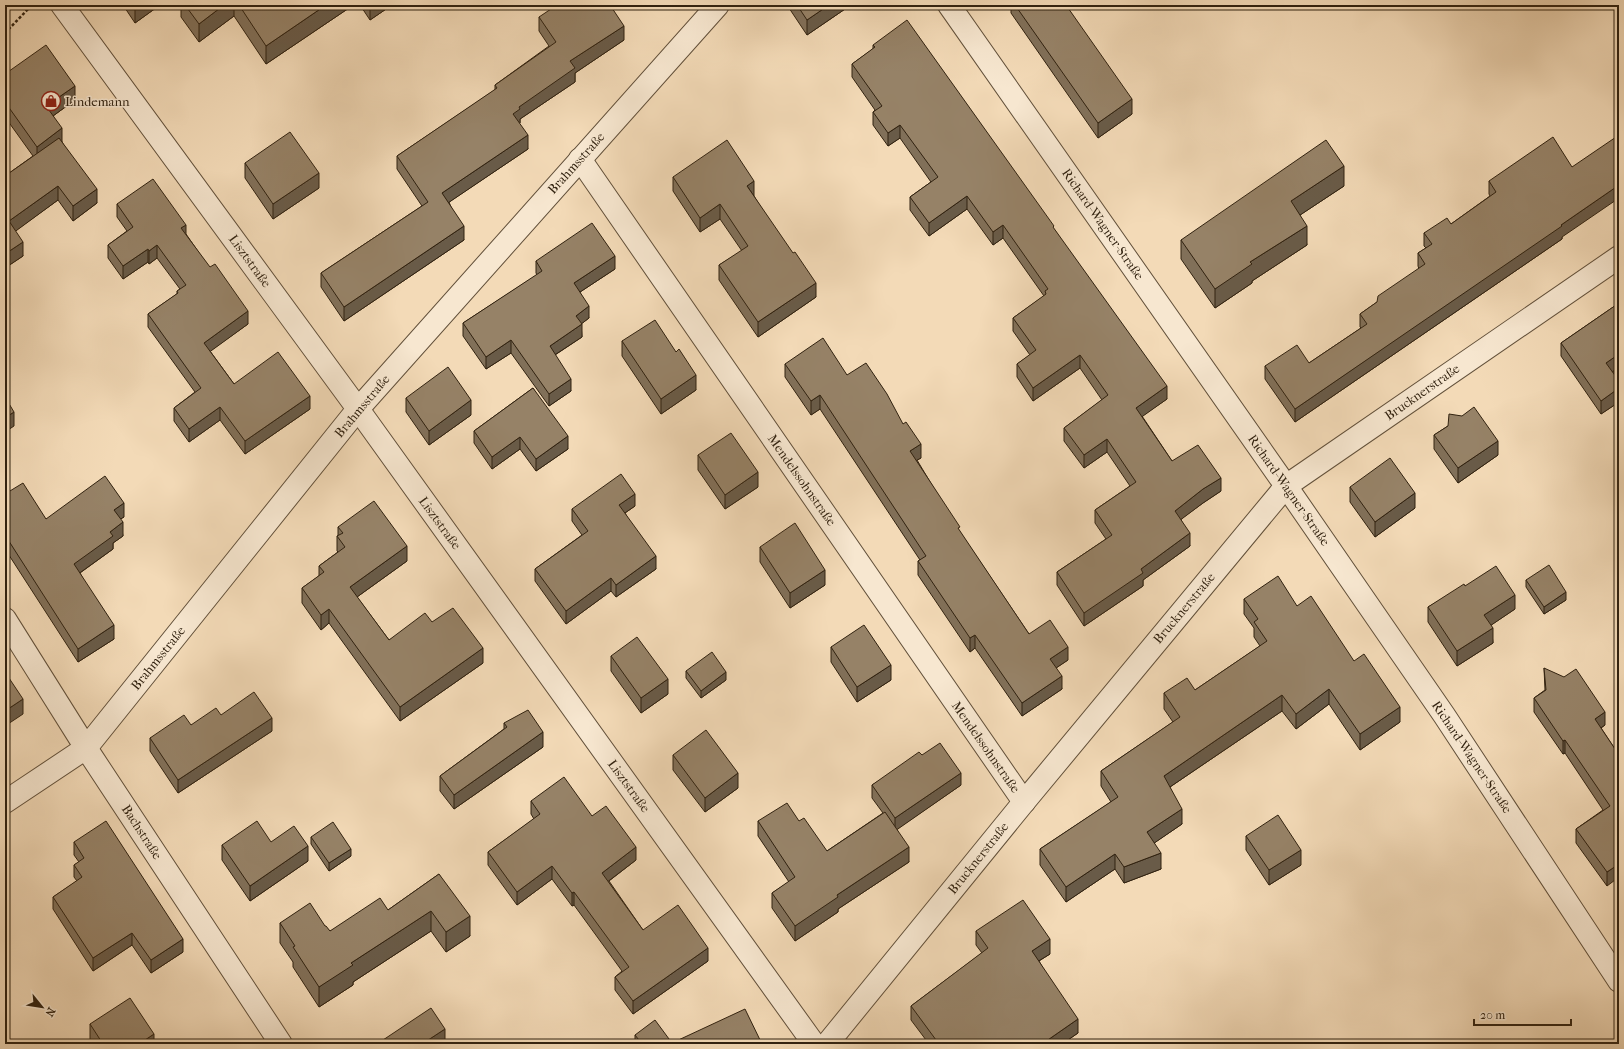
<svg xmlns="http://www.w3.org/2000/svg" width="1624" height="1049" font-family="'IM FELL French Canon',serif">
<style>
.lines{fill:none;stroke-linecap:round;stroke-linejoin:round}
.minor-casing{stroke:#62503a;stroke-width:24}
.path{stroke:#312210;stroke-width:2.5;stroke-dasharray:3 2;stroke-linecap:butt}
.minor{stroke:#f7e7d0;stroke-width:22}
.wall{fill:#817059;stroke:#312210}
.shaded-wall{fill:#695b48;stroke:#312210}
.building{fill:#968267;stroke:#312210}
.labels{text-anchor:middle;dominant-baseline:central;stroke-width:3;stroke-linejoin:round;paint-order:stroke}
.poi-label{font-size:13px;fill:#312210;stroke:#f7e7d0;text-anchor:start}
.street-label{font-size:13px;fill:#312210;stroke:#f7e7d0}
</style>
<rect width="100%" height="100%" fill="#f3dab7"/>
<filter id="stains"><feTurbulence type="fractalNoise" baseFrequency=".005" numOctaves="4"/><feColorMatrix values="0 0 0 0 .2 0 0 0 0 .09 0 0 0 0 .02 0 0 0 .5 -.17"/></filter>
<radialGradient id="worn" r=".72"><stop offset=".6" stop-color="#630" stop-opacity="0"/><stop offset="1" stop-color="#630" stop-opacity=".3"/></radialGradient>
<g class="lines">
<defs>
<g id="minor">
<polyline points="62,5 358,409 814,1044"/>
<polyline points="949,5 1286,486 1444,715 1619,981"/>
<polyline points="580,159 1024,802"/>
<polyline points="5,619 86,748 281,1044"/>
<polyline points="5,802 86,748 358,409 718,5"/>
<polyline points="827,1044 1024,802 1286,486 1619,257"/>
</g>
</defs>
<use href="#minor" class="minor-casing"/>
<polyline class="path" points="5,33 32,5"/>
<use href="#minor" class="minor"/>
</g>
<g class="wall">
<polygon points="123,5 160,5 135,23"/>
<polygon points="181,5 349,5 349,8 266,64 234,16 199,42 181,17"/>
<polygon points="360,5 392,5 370,20"/>
<polygon points="787,5 848,5 848,7 807,35"/>
<polygon points="1011,5 1066,5 1132,114 1098,138 1011,13"/>
<polygon points="539,17 624,40 575,73 575,82 520,119 520,123 519,124 528,149 449,202 464,240 344,321 321,287 321,273 422,206 397,169 397,156 495,90 495,85 549,46 539,31"/>
<polygon points="873,45 1054,229 1167,399 1142,416 1172,461 1221,491 1203,503 1181,519 1190,546 1143,580 1143,586 1084,626 1057,585 1057,572 1106,539 1095,523 1095,510 1130,486 1107,452 1084,468 1064,441 1064,428 1102,400 1080,368 1033,401 1017,377 1017,364 1030,355 1013,331 1013,318 1044,296 1003,238 993,245 967,209 929,236 910,210 910,197 931,182 900,138 888,146 873,125 873,112 875,110 852,77 852,64 873,49"/>
<polygon points="5,74 75,100 53,116 62,142 97,203 73,221 58,200 15,231 23,256 5,268 5,176 33,156 5,117"/>
<polygon points="245,163 319,188 273,219 245,178"/>
<polygon points="673,177 754,196 816,297 758,337 719,280 719,265 742,251 720,219 700,232 673,191"/>
<polygon points="1489,181 1562,237 1562,239 1295,422 1265,379 1265,366 1309,363 1361,328 1360,327 1360,314 1377,302 1419,269 1418,266 1418,253 1426,248 1424,246 1424,233 1451,224 1490,196 1489,194"/>
<polygon points="1344,186 1300,215 1307,245 1252,281 1252,283 1215,308 1181,259 1181,240"/>
<polygon points="117,204 186,234 248,324 210,351 234,384 310,409 245,454 220,420 189,442 174,421 174,408 195,392 148,327 148,314 177,294 177,291 180,289 157,258 149,264 148,262 123,279 108,258 108,245 127,231 117,217"/>
<polygon points="536,261 615,269 580,292 589,318 581,324 582,337 555,355 571,391 549,406 511,353 486,369 463,336 463,323 537,275 536,273"/>
<polygon points="1619,303 1619,367 1613,372 1619,381 1619,402 1601,414 1561,356 1561,343"/>
<polygon points="622,341 676,352 696,390 661,414 622,356"/>
<polygon points="785,364 847,375 921,458 917,460 960,532 1029,634 1068,660 1056,668 1062,689 1022,716 975,648 970,652 918,575 918,561 920,560 820,409 811,415 785,377"/>
<polygon points="533,388 568,449 536,471 520,449 492,469 474,443 474,431"/>
<polygon points="406,398 471,415 429,445 406,412"/>
<polygon points="1448,426 1498,455 1458,483 1434,449 1434,435"/>
<polygon points="698,455 758,487 725,509 698,470"/>
<polygon points="1350,487 1415,508 1375,537 1350,502"/>
<polygon points="5,494 46,519 124,517 120,519 123,536 113,543 113,549 80,573 114,639 78,662 5,549"/>
<polygon points="635,506 625,513 656,569 616,597 611,591 566,624 535,581 535,569 582,535 572,521 572,509"/>
<polygon points="338,527 407,561 357,597 389,640 432,622 483,663 400,721 329,623 321,630 302,603 302,588 319,576 319,566 338,552 337,551 337,536 338,536"/>
<polygon points="760,547 825,585 790,608 760,562"/>
<polygon points="1526,580 1566,600 1544,614 1526,587"/>
<polygon points="1465,586 1515,609 1491,625 1493,643 1457,666 1428,622 1428,607"/>
<polygon points="1244,599 1297,606 1354,661 1400,722 1360,750 1329,704 1296,729 1282,711 1170,787 1182,824 1154,843 1161,869 1124,883 1115,869 1066,902 1040,865 1040,849 1111,802 1101,786 1101,771 1173,722 1164,709 1164,693 1195,690 1260,646 1254,637 1254,628 1244,614"/>
<polygon points="831,647 891,680 857,702 831,662"/>
<polygon points="611,656 668,694 641,713 611,671"/>
<polygon points="1544,668 1605,725 1601,728 1619,755 1607,886 1576,843 1576,829 1603,810 1565,753 1563,754 1534,712 1534,698 1545,690"/>
<polygon points="686,671 726,680 701,698 686,678"/>
<polygon points="504,723 543,747 454,809 440,791 440,776 504,729"/>
<polygon points="191,725 272,731 178,793 150,751 150,738"/>
<polygon points="673,755 738,788 705,812 673,770"/>
<polygon points="922,755 961,785 897,829 909,862 838,909 838,912 795,941 772,908 772,893 789,882 758,836 758,821 827,851 883,813 872,798 872,785"/>
<polygon points="531,801 592,816 636,860 609,881 643,930 708,961 633,1014 615,990 615,977 622,971 574,905 572,906 552,879 517,905 488,865 488,852 534,819 531,814"/>
<polygon points="1246,836 1301,865 1269,885 1246,850"/>
<polygon points="311,837 351,856 329,871 311,844"/>
<polygon points="74,842 183,952 151,973 132,945 93,971 53,909 53,897 77,881 74,877 74,865 79,862 74,855"/>
<polygon points="222,845 308,861 250,901 222,860"/>
<polygon points="439,874 470,936 446,952 431,931 353,982 353,985 319,1007 293,967 293,962 280,943 280,923 325,926 330,931 388,910"/>
<polygon points="976,931 1050,954 1039,961 1078,1033 1062,1044 929,1044 911,1020 911,1006 982,953 976,945"/>
<polygon points="90,1024 154,1044 94,1044 90,1039"/>
<polygon points="635,1035 672,1043 762,1044 635,1044"/>
</g>
<g class="shaded-wall">
<polygon points="139,5 160,5 135,23 135,8"/>
<polygon points="224,5 234,5 234,16 199,42 199,24"/>
<polygon points="326,5 349,5 349,8 266,64 266,46"/>
<polygon points="370,5 392,5 370,20"/>
<polygon points="829,5 848,5 848,7 807,35 807,20"/>
<polygon points="624,26 624,40 575,73 575,82 520,119 520,123 513,128 513,114 519,107 570,61"/>
<polygon points="75,86 75,100 46,121 46,106"/>
<polygon points="1132,99 1132,114 1098,138 1098,123"/>
<polygon points="900,125 900,138 888,146 888,133"/>
<polygon points="62,128 62,143 37,161 37,147"/>
<polygon points="528,135 528,149 442,207 442,193"/>
<polygon points="1344,166 1344,186 1291,221 1291,201"/>
<polygon points="319,173 319,188 273,219 273,204"/>
<polygon points="754,181 754,196 747,186"/>
<polygon points="1619,185 1619,198 1562,237 1562,239 1295,422 1295,409"/>
<polygon points="58,186 58,200 9,236 9,221"/>
<polygon points="97,189 97,203 73,221 73,206"/>
<polygon points="967,196 967,209 929,236 929,223"/>
<polygon points="720,204 720,219 700,232 700,218"/>
<polygon points="186,225 186,238 181,228"/>
<polygon points="1003,225 1003,238 993,245 993,232"/>
<polygon points="464,226 464,240 344,321 344,307"/>
<polygon points="1307,226 1307,245 1252,281 1252,283 1215,308 1215,289 1250,262"/>
<polygon points="23,242 23,256 5,268 5,254"/>
<polygon points="157,245 157,258 149,264 149,251"/>
<polygon points="148,249 148,262 123,279 123,266"/>
<polygon points="615,256 615,269 574,296 574,283"/>
<polygon points="816,283 816,297 758,337 758,322"/>
<polygon points="589,306 589,318 576,328 576,316"/>
<polygon points="248,311 248,324 204,356 204,343"/>
<polygon points="582,324 582,337 550,358 550,346"/>
<polygon points="511,340 511,353 486,369 486,357"/>
<polygon points="1619,354 1619,367 1606,376 1606,363"/>
<polygon points="1080,355 1080,368 1033,401 1033,388"/>
<polygon points="696,375 696,390 661,414 661,399"/>
<polygon points="571,379 571,391 549,406 549,394"/>
<polygon points="1167,386 1167,399 1136,421 1136,408"/>
<polygon points="1619,388 1619,402 1601,414 1601,401"/>
<polygon points="820,395 820,409 811,415 811,401"/>
<polygon points="310,396 310,409 245,454 245,441"/>
<polygon points="471,400 471,415 429,445 429,431"/>
<polygon points="220,407 220,420 189,442 189,429"/>
<polygon points="14,412 14,426 5,432 5,418"/>
<polygon points="568,436 568,449 536,471 536,459"/>
<polygon points="520,437 520,449 492,469 492,457"/>
<polygon points="1107,439 1107,452 1084,468 1084,455"/>
<polygon points="1498,441 1498,455 1458,483 1458,468"/>
<polygon points="921,444 921,458 910,464 910,451"/>
<polygon points="758,472 758,487 725,509 725,495"/>
<polygon points="1221,478 1221,491 1203,503 1175,524 1175,511 1203,489"/>
<polygon points="1415,493 1415,508 1375,537 1375,522"/>
<polygon points="635,494 635,506 619,517 619,505"/>
<polygon points="124,503 124,517 114,523 114,510"/>
<polygon points="123,522 123,536 113,543 113,549 74,577 74,564 110,532"/>
<polygon points="1190,533 1190,546 1143,580 1143,586 1084,626 1084,613 1141,569"/>
<polygon points="407,546 407,561 350,602 350,587"/>
<polygon points="656,556 656,569 616,597 616,585"/>
<polygon points="825,570 825,585 790,608 790,593"/>
<polygon points="611,578 611,591 566,624 566,611"/>
<polygon points="1566,592 1566,600 1544,614 1544,607"/>
<polygon points="1515,595 1515,609 1484,630 1484,615"/>
<polygon points="329,609 329,623 321,630 321,615"/>
<polygon points="114,625 114,639 78,662 78,649"/>
<polygon points="1493,628 1493,643 1457,666 1457,651"/>
<polygon points="975,635 975,648 970,652 970,638"/>
<polygon points="1068,647 1068,660 1050,672 1050,659"/>
<polygon points="483,648 483,663 400,721 400,707"/>
<polygon points="891,665 891,680 857,702 857,687"/>
<polygon points="726,672 726,680 701,698 701,691"/>
<polygon points="1062,676 1062,689 1022,716 1022,703"/>
<polygon points="668,679 668,694 641,713 641,698"/>
<polygon points="1329,689 1329,704 1296,729 1296,714"/>
<polygon points="1282,695 1282,711 1164,791 1164,776"/>
<polygon points="23,699 23,714 5,726 5,711"/>
<polygon points="1400,707 1400,722 1360,750 1360,734"/>
<polygon points="1605,712 1605,725 1595,732 1595,719"/>
<polygon points="272,718 272,731 178,793 178,780"/>
<polygon points="543,732 543,747 454,809 454,795"/>
<polygon points="1565,740 1565,753 1563,754 1563,741"/>
<polygon points="738,773 738,788 705,812 705,798"/>
<polygon points="961,773 961,785 895,831 895,818"/>
<polygon points="1182,809 1182,824 1147,848 1147,832"/>
<polygon points="308,846 308,861 250,901 250,886"/>
<polygon points="636,847 636,860 602,886 602,873"/>
<polygon points="909,847 909,862 838,909 838,912 795,941 795,926 837,895"/>
<polygon points="351,849 351,856 329,871 329,863"/>
<polygon points="1301,850 1301,865 1269,885 1269,870"/>
<polygon points="1161,853 1161,869 1124,883 1124,867"/>
<polygon points="1115,854 1115,869 1066,902 1066,887"/>
<polygon points="1619,864 1619,877 1607,886 1607,872"/>
<polygon points="552,866 552,879 517,905 517,892"/>
<polygon points="574,892 574,905 572,906 572,893"/>
<polygon points="431,911 431,931 353,982 353,985 319,1007 319,987 351,963"/>
<polygon points="470,916 470,936 446,952 446,932"/>
<polygon points="132,933 132,945 93,971 93,958"/>
<polygon points="183,939 183,952 151,973 151,960"/>
<polygon points="1050,939 1050,954 1032,965 1032,951"/>
<polygon points="708,948 708,961 633,1014 633,1001"/>
<polygon points="1078,1019 1078,1033 1062,1044 1042,1044"/>
<polygon points="445,1029 445,1042 443,1044 422,1044"/>
<polygon points="154,1034 154,1044 139,1044"/>
<polygon points="1034,1041 1034,1044 1030,1044"/>
</g>
<g class="building">
<polygon points="133,5 139,5 135,8"/>
<polygon points="185,5 224,5 199,24"/>
<polygon points="239,5 326,5 266,46"/>
<polygon points="557,5 610,5 624,26 570,61 575,68 519,107 520,109 513,114 528,135 442,193 464,226 344,307 321,273 428,202 397,156 497,88 495,85 556,42 539,17"/>
<polygon points="797,5 829,5 807,20"/>
<polygon points="1015,5 1066,5 1132,99 1098,123"/>
<polygon points="907,20 1054,226 1053,227 1167,386 1136,408 1172,461 1198,445 1221,478 1203,489 1175,511 1190,533 1141,569 1143,573 1084,613 1057,572 1112,535 1095,510 1136,482 1107,439 1084,455 1064,428 1108,395 1080,355 1033,388 1017,364 1036,350 1013,318 1046,294 1045,291 1048,289 1003,225 993,232 967,196 929,223 910,197 938,177 900,125 888,133 873,112 882,106 852,64 875,47 873,45"/>
<polygon points="46,45 75,86 46,106 62,128 37,147 5,102 5,74"/>
<polygon points="290,132 319,173 273,204 245,163"/>
<polygon points="1619,135 1619,185 1561,225 1562,226 1295,409 1265,366 1297,345 1309,363 1367,324 1360,314 1377,302 1378,296 1425,264 1418,253 1432,244 1424,233 1447,218 1451,224 1496,192 1489,181 1553,137 1572,167"/>
<polygon points="59,138 97,189 73,206 58,186 9,221 23,242 5,254 5,176"/>
<polygon points="727,140 754,181 747,186 793,253 795,252 816,283 758,322 719,265 748,246 720,204 700,218 673,177"/>
<polygon points="1326,140 1344,166 1291,201 1307,226 1250,262 1252,264 1215,289 1181,240"/>
<polygon points="153,179 186,225 181,228 210,267 215,264 248,311 204,343 234,384 278,352 310,396 245,441 220,407 189,429 174,408 201,388 148,314 178,293 177,291 186,285 157,245 149,251 148,249 123,266 108,245 133,227 117,204"/>
<polygon points="592,223 615,256 574,283 589,306 576,316 582,324 550,346 571,379 549,394 511,340 486,357 463,323 542,271 536,261"/>
<polygon points="1619,303 1619,354 1606,363 1619,381 1619,388 1601,401 1561,343"/>
<polygon points="655,320 676,352 679,349 696,375 661,399 622,341"/>
<polygon points="823,338 847,375 866,363 887,394 903,424 906,422 921,444 910,451 960,527 958,528 1029,634 1050,620 1068,647 1050,659 1062,676 1022,703 975,635 970,638 918,561 926,556 820,395 811,401 785,364"/>
<polygon points="448,367 471,400 429,431 406,398"/>
<polygon points="533,388 568,436 536,459 520,437 492,457 474,431"/>
<polygon points="5,397 14,412 5,418"/>
<polygon points="1474,407 1498,441 1458,468 1434,435 1448,426 1449,414 1462,416"/>
<polygon points="731,433 758,472 725,495 698,455"/>
<polygon points="1390,458 1415,493 1375,522 1350,487"/>
<polygon points="621,474 635,494 619,505 656,556 616,585 611,578 566,611 535,569 588,531 572,509"/>
<polygon points="105,476 124,503 114,510 123,522 110,532 113,536 74,564 114,625 78,649 5,535 5,494 23,483 46,519"/>
<polygon points="374,501 407,546 350,587 389,640 425,613 432,622 453,608 483,648 400,707 329,609 321,615 302,588 324,572 319,566 345,547 337,536 343,533 338,527"/>
<polygon points="795,523 825,570 790,593 760,547"/>
<polygon points="1549,565 1566,592 1544,607 1526,580"/>
<polygon points="1496,566 1515,595 1484,615 1493,628 1457,651 1428,607 1464,584 1465,586"/>
<polygon points="1278,576 1297,606 1311,596 1354,661 1364,654 1400,707 1360,734 1329,689 1296,714 1282,695 1164,776 1182,809 1147,832 1161,853 1124,867 1115,854 1066,887 1040,849 1118,797 1101,771 1180,717 1164,693 1187,678 1195,690 1267,641 1254,622 1258,619 1244,599"/>
<polygon points="864,625 891,665 857,687 831,647"/>
<polygon points="637,637 668,679 641,698 611,656"/>
<polygon points="712,652 726,672 701,691 686,671"/>
<polygon points="1544,668 1564,677 1576,669 1605,712 1595,719 1619,755 1619,864 1607,872 1576,829 1610,806 1565,740 1563,741 1534,698 1546,690"/>
<polygon points="5,672 23,699 5,711"/>
<polygon points="254,692 272,718 178,780 150,738 184,715 191,725 216,708 221,715"/>
<polygon points="528,710 543,732 454,795 440,776 507,727 504,723"/>
<polygon points="706,730 738,773 705,798 673,755"/>
<polygon points="940,743 961,773 895,818 872,785 919,752 922,755"/>
<polygon points="564,777 592,816 606,806 636,847 602,873 643,930 678,905 708,948 633,1001 615,977 629,967 574,892 572,893 552,866 517,892 488,852 540,814 531,801"/>
<polygon points="787,803 799,821 804,818 827,851 885,812 909,847 837,895 838,897 795,926 772,893 795,877 758,821"/>
<polygon points="1278,815 1301,850 1269,870 1246,836"/>
<polygon points="106,821 183,939 151,960 132,933 93,958 53,897 82,877 74,865 84,858 74,842"/>
<polygon points="257,821 271,842 294,826 308,846 250,886 222,845"/>
<polygon points="333,822 351,849 329,863 311,837"/>
<polygon points="439,874 470,916 446,932 431,911 351,963 353,965 319,987 293,947 295,946 280,923 310,903 325,926 326,926 330,931 380,898 388,910"/>
<polygon points="1023,900 1050,939 1032,951 1078,1019 1042,1044 1037,1044 1034,1041 1030,1044 939,1044 911,1006 988,948 976,931"/>
<polygon points="130,998 154,1034 139,1044 103,1044 90,1024"/>
<polygon points="431,1008 445,1029 422,1044 377,1044"/>
<polygon points="745,1009 762,1044 642,1044 635,1035 655,1020 672,1043"/>
</g>
<defs>
<symbol id="shop-ring" viewBox="-11 -11 22 22"><circle r="9.5" fill="#f7e7d0" stroke="#8f2418" stroke-width="1.5"/><path d="M-5-2.5h2.3a2.7 3.5 0 0 1 5.4 0H5L5.5 6h-11ZM-1.5-2.5h3a1.5 2.3 0 0 0-3 0Z" fill="#8f2418"/></symbol>
</defs>
<g fill-rule="evenodd">
<use href="#shop-ring" x="40" y="90" width="22" height="22"/>
</g>
<g class="labels">
<g class="poi-label">
<text x="65" y="101">Lindemann</text>
</g>
<g class="street-label">
<text transform="translate(576 163) rotate(-48)">Brahmsstraße</text>
<text transform="translate(1103 224) rotate(55)">Richard-Wagner-Straße</text>
<text transform="translate(250 261) rotate(54)">Lisztstraße</text>
<text transform="translate(1422 392) rotate(-35)">Brucknerstraße</text>
<text transform="translate(362 406) rotate(-50)">Brahmsstraße</text>
<text transform="translate(802 480) rotate(55)">Mendelssohnstraße</text>
<text transform="translate(1289 490) rotate(55)">Richard-Wagner-Straße</text>
<text transform="translate(440 523) rotate(54)">Lisztstraße</text>
<text transform="translate(1184 608) rotate(-50)">Brucknerstraße</text>
<text transform="translate(158 658) rotate(-51)">Brahmsstraße</text>
<text transform="translate(986 747) rotate(55)">Mendelssohnstraße</text>
<text transform="translate(1472 757) rotate(56)">Richard-Wagner-Straße</text>
<text transform="translate(629 786) rotate(54)">Lisztstraße</text>
<text transform="translate(142 832) rotate(57)">Bachstraße</text>
<text transform="translate(978 858) rotate(-51)">Brucknerstraße</text>
</g>
</g>
<rect width="1624" height="1049" fill="none" stroke="#f3dab7" stroke-width="20"/>
<rect x="6" y="6" width="1612" height="1037" fill="none" stroke="#312210" stroke-width="2"/>
<rect x="10" y="10" width="1604" height="1029" fill="none" stroke="#312210"/>
<g transform="translate(42 1007) rotate(120)" stroke="#f7e7d0" stroke-width="3" paint-order="stroke">
<path d="M0-3L7 15L0 10L-7 15Z" fill="#312210"/>
<text y="-6" font-size="11" font-weight="bold" text-anchor="middle" fill="#312210">N</text>
</g>
<path d="M1474 1019v6h97v-6" fill="none" stroke="#312210" stroke-width="2"/>
<text x="1480" y="1019" font-size="12" fill="#312210" stroke="#f7e7d0" stroke-width="3" paint-order="stroke">20 m</text>
<rect width="100%" height="100%" filter="url(#stains)"/>
<rect width="100%" height="100%" fill="url(#worn)"/>
</svg>
